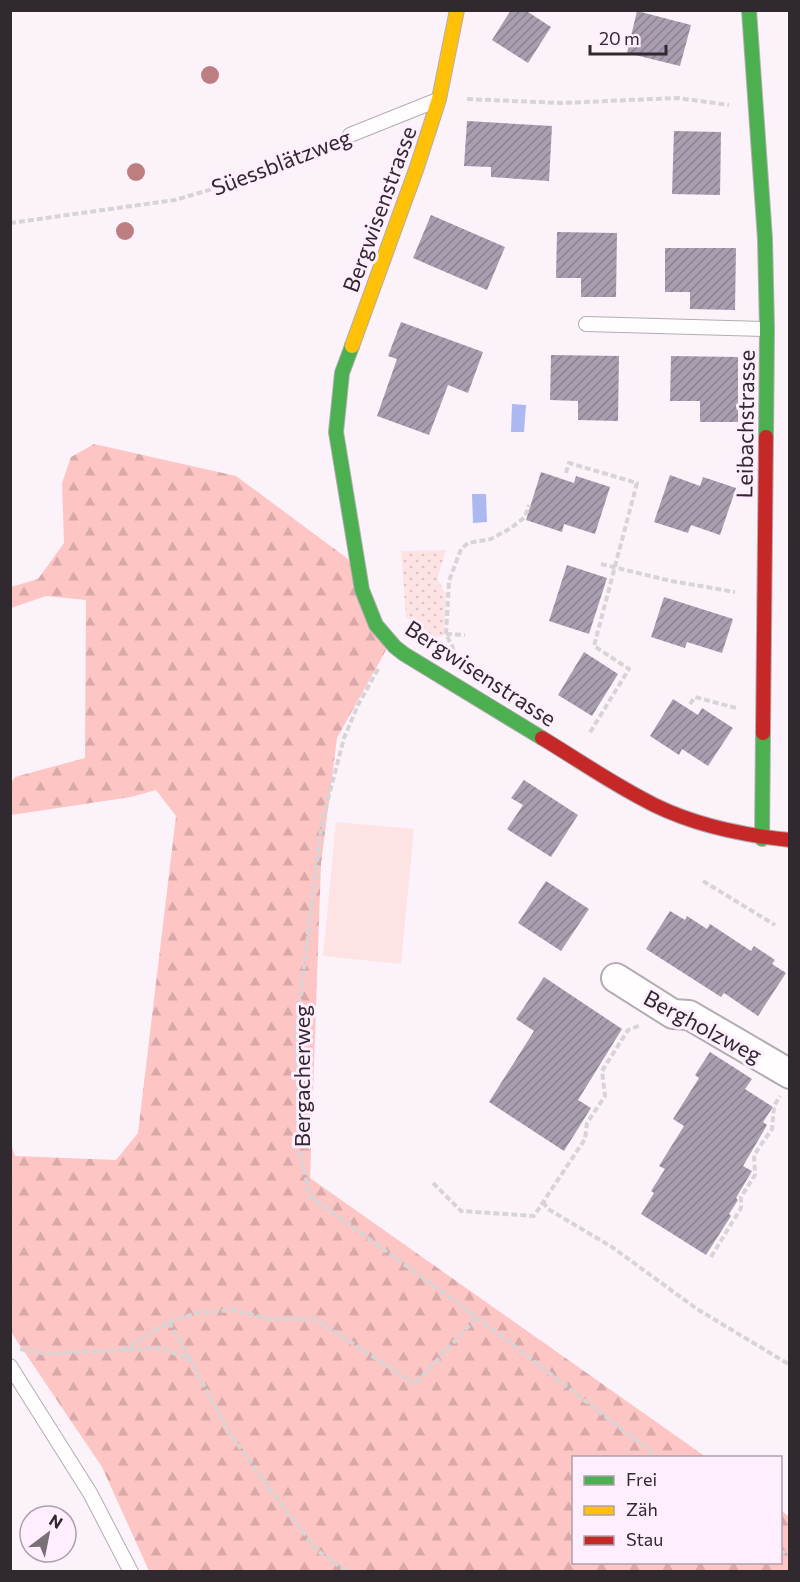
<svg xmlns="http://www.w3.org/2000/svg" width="800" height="1582" font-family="Commissioner,sans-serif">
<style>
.green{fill:url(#green-dots)}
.forest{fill:url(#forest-firs)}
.pitch{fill:#fee3e5}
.water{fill:#abb9f0}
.building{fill:url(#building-hatch)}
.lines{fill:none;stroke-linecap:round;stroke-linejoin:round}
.lane-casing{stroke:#b3acb2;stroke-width:16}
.street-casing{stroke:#b3acb2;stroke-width:32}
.fast-casing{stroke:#b3acb2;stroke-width:16}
.slow-casing{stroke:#b3acb2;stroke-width:16}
.jam-casing{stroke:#b3acb2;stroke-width:16}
.path{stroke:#d7d4d6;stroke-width:4;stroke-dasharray:6 3;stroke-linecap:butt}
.lane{stroke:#fffdfe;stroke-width:14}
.street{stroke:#fffdfe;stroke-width:28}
.fast{stroke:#4caf50;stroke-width:14}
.slow{stroke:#ffc107;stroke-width:14}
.jam{stroke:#c62828;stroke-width:14}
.tree{fill:#bd7e82}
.labels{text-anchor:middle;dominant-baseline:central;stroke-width:6;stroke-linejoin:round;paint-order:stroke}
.street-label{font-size:22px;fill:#312930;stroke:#ffeffe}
</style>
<defs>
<pattern id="green-dots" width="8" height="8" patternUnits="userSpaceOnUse" patternTransform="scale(1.5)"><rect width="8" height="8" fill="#fee3e5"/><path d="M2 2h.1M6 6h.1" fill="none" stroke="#dac3c5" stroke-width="1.8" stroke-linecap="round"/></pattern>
<pattern id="forest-firs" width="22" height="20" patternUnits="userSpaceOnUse" patternTransform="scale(1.5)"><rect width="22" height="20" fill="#fdc5c4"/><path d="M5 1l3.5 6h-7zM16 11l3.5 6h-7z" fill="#d9a9a9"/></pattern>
<pattern id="building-hatch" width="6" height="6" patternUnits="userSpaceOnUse" patternTransform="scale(1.5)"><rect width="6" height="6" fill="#a89eaf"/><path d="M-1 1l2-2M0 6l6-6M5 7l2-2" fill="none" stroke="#89818f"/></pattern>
</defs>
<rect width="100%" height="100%" fill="#fcf2fa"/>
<polygon class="green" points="446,550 437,579 446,594 444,636 434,637 406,617 401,551"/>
<polygon class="forest" points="94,444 236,476 348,559 386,650 337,738 321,864 310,1178 706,1457 574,1458 574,1562 780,1562 781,1510 789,1517 789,1571 149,1571 102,1467 11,1332 10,1141 15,1156 116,1160 138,1133 176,816 156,790 131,797 11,815 11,783 15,777 85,758 86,600 46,596 11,608 11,587 38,579 64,543 62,483 71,457"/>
<polygon class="pitch" points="336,822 414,829 401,964 323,956"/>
<g class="water">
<polygon points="512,404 526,405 524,432 511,432"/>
<polygon points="472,494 486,494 487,522 473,523"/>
</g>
<g class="building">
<polygon points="511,10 525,10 551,27 528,63 492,40"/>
<polygon points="637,11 691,25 680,66 627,53"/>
<polygon points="467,121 552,126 549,181 491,177 491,167 464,166"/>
<polygon points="674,131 721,132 720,195 672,194"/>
<polygon points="431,215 505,247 487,290 413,258"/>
<polygon points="557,232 617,233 616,297 581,297 581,278 556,278"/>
<polygon points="665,248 736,248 735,310 690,309 690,292 665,292"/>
<polygon points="401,322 483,352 468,393 448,385 429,435 377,416 397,359 388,356"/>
<polygon points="551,355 619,356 618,421 578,420 578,401 550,400"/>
<polygon points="671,356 738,357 738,422 700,422 700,401 670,401"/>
<polygon points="541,472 574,483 576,476 610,487 595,534 564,524 562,532 526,520"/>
<polygon points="670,475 700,486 703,477 736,488 720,535 691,525 688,533 654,522"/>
<polygon points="567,565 607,578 589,634 549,621"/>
<polygon points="664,597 733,619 722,653 687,642 685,648 651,637"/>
<polygon points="584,652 618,674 592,716 558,695"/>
<polygon points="673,699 698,715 702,708 733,728 708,766 682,749 679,755 650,736"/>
<polygon points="524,780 578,815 551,857 507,829 523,805 511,798"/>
<polygon points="546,881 589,909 561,951 518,923"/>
<polygon points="670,911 685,920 687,916 707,929 710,924 751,951 754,946 775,960 772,964 786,973 758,1016 724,993 721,997 646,949"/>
<polygon points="544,977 622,1029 578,1100 591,1108 564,1151 489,1102 534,1031 516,1019"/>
<polygon points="710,1052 752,1079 745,1089 773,1107 763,1122 767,1125 743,1166 752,1171 736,1198 738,1200 729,1214 731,1216 706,1255 641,1214 654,1193 651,1191 665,1169 659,1166 684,1126 673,1119 699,1078 695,1075"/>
</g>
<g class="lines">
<defs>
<g id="lane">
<polyline points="350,135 435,101"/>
<polyline points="586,324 767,329"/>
<polyline points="10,1366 90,1493 131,1572"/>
</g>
<polyline id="street" points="616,978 673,1014 689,1015 790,1074"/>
<g id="fast">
<polyline points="749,10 765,239 767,329 766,437"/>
<polyline points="352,346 342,373 336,432 362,590 376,625 395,647 404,654 542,738"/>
<polyline points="762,839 763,733"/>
</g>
<polyline id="slow" points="352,346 417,167 439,99 457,10"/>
<g id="jam">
<polyline points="763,733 766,437"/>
<path d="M542,738C575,758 607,780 641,798C685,823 740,835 790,840"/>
</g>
</defs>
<use href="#lane" class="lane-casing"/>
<use href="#street" class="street-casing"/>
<use href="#fast" class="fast-casing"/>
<use href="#slow" class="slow-casing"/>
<use href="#jam" class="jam-casing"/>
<g class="path">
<polyline points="467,99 561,103 678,98 729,105"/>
<polyline points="10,223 175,200 253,177 333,143"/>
<polyline points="566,473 569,463 637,483 594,646 629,669 589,734"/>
<polyline points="601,564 671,581 735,592"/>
<polyline points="446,634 465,635"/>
<polyline points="452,650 453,648 446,634 449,581 461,549 468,543 491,539 511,528 525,517 529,505"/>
<polyline points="378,669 358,705 344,738 322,822 296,1033 298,1145 310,1196 477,1317 659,1458"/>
<polyline points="690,704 695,697 736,708"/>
<polyline points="703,881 775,925"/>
<polyline points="433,1183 461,1211 534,1216 585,1139 587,1123 605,1096 602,1071 628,1030 641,1025"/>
<polyline points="543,1202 548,1209 612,1247 697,1309 790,1365"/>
<polyline points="711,1257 741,1208 741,1197 755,1175 754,1155 772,1129 774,1106 780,1096"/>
<polyline points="169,1322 196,1313 232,1310 270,1319 315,1319 415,1384 477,1317"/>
<polyline points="20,1349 47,1354 160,1348 190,1359 228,1431 280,1503 318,1551 348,1572"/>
<polyline points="123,1350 169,1322 189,1357"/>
<polyline points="780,1550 790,1557"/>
</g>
<use href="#lane" class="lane"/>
<use href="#street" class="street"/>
<use href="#fast" class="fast"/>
<use href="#slow" class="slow"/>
<use href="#jam" class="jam"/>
</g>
<g class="tree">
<circle cx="210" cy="75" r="9"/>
<circle cx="136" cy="172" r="9"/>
<circle cx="125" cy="231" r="9"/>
</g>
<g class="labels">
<g class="street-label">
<text transform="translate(281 162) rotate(-21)">Süessblätzweg</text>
<text transform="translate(379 209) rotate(-70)">Bergwisenstrasse</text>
<text transform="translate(745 424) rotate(-89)">Leibachstrasse</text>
<text transform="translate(481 673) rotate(33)">Bergwisenstrasse</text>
<text transform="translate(703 1026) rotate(28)">Bergholzweg</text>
<text transform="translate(301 1076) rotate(-90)">Bergacherweg</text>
</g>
</g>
<rect width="800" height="1582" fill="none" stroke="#312930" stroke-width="24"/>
<rect x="572" y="1456" width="210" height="108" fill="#ffeffe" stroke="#ada0ac" stroke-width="1.5"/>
<rect x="584" y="1476" width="30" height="9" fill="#4caf50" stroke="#ada0ac" stroke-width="1.5"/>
<text x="626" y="1486" font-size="18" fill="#312930">Frei</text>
<rect x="584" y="1506" width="30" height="9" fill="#ffc107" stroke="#ada0ac" stroke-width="1.5"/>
<text x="626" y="1516" font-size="18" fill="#312930">Zäh</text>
<rect x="584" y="1536" width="30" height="9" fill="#c62828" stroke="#ada0ac" stroke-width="1.5"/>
<text x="626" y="1546" font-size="18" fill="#312930">Stau</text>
<g transform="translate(48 1534) rotate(32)"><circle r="28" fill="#ffeffe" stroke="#ada0ac" stroke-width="1.5"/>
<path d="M0-4.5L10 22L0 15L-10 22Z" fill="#786f77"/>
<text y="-9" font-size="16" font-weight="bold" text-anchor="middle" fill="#312930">N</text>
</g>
<path d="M590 45v9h76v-9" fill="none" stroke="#312930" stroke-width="3"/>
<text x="599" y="45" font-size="18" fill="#312930" stroke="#ffeffe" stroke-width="4.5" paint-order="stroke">20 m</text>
</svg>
